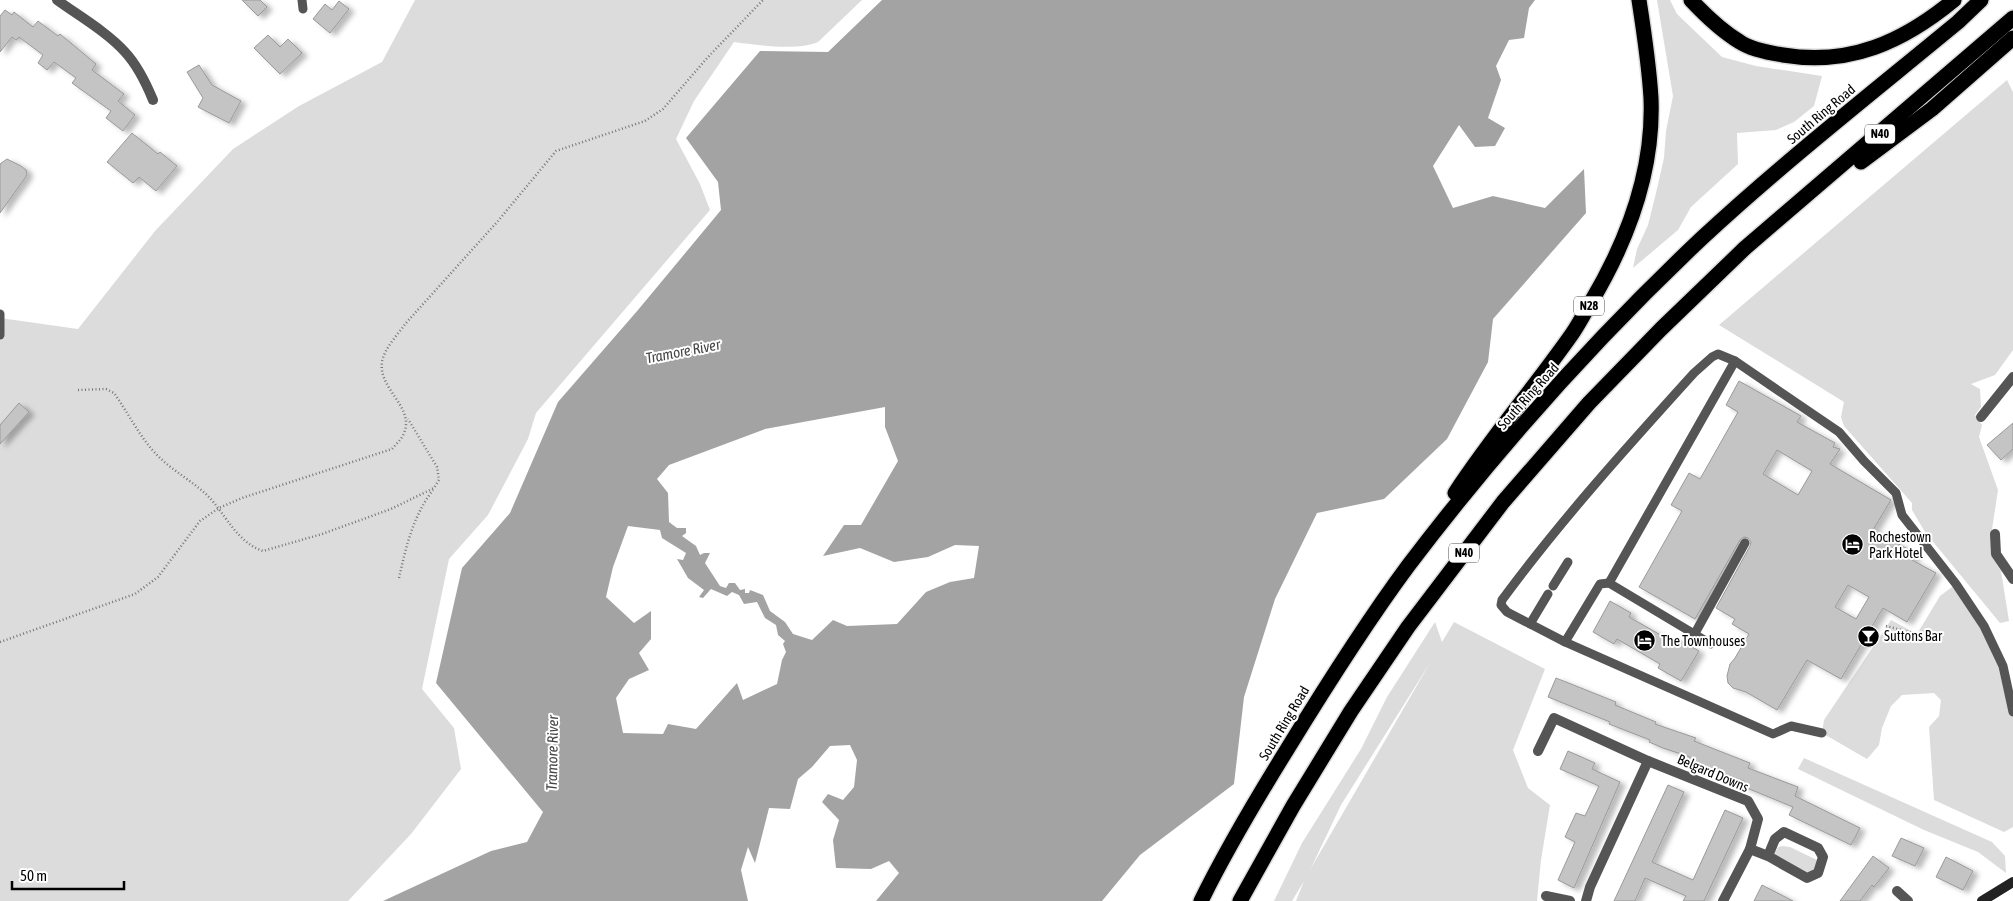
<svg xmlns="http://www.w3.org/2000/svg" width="2013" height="901" font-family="'Asap Condensed',sans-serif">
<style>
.green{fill:#dcdcdc;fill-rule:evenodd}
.water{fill:#a3a3a3;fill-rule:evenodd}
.building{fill:#c4c4c4;stroke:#999;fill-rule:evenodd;filter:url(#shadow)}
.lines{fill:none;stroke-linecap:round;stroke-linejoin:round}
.highway-casing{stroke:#dbdbdb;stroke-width:18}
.path{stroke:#777;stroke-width:2.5;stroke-dasharray:1 2.5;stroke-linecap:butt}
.lane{stroke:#555;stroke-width:9}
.street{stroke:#555;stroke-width:10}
.secondary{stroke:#222;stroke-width:10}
.highway{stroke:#000;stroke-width:15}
.labels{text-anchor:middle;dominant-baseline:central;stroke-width:4;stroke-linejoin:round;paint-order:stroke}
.shield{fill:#fff;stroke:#4c4c4c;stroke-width:1}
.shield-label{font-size:12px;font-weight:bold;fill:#000}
.street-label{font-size:14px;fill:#000;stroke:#fff}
.poi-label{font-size:14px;fill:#000;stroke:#fff;text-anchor:start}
.water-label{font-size:15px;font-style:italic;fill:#444;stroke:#fff}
</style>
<defs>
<filter id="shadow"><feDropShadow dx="5.5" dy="3" stdDeviation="2.5" flood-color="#0004"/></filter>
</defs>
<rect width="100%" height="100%" fill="#fff"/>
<g class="green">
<path d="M415,0H862L818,42C798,51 756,45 734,42L694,101L676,139L700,184L710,210L536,413L528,439L488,515L449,559L422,689L454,728L461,769L411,834L348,901H0V318L78,329L155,231L233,149L299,106L382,62Z"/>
<polygon points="1657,0 1670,0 1677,14 1722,57 1756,66 1822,76 1814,106 1794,122 1776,130 1737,133 1738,164 1691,207 1678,230 1633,268 1637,249 1648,225 1656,193 1664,158 1666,131 1673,96"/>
<polygon points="2007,80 2013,92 2013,350 1995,375 1971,384 1980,389 1981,407 1975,415 1982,425 1979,437 1998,490 1991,536 1991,555 2001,571 2009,621 2000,623 1925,532 1912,510 1912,503 1844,426 1841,417 1844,402 1719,325"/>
<polygon points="1956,584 2003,666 2013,712 2013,827 2004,832 1934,800 1929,727 1939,716 1941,700 1934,693 1902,695 1891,706 1882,728 1879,745 1867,759 1822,733 1824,720 1891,620 1917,634 1940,596"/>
<path d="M1435,622L1442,642L1454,622L1545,669L1513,750L1528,788L1550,805L1541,860L1537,901H1296L1304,881L1292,901H1274L1302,843L1361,749L1387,697ZM1430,663L1311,868L1341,805Z"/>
<polygon points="1804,758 1992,842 2005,856 2006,873 1978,852 1924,830 1798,769"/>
<polygon points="1782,846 1790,847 1817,860 1815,872 1809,874 1774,855 1778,847"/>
</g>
<path class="water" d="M882,0H1535L1529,8L1524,38L1509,40L1496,66L1501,80L1488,118L1505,128L1495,146L1475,147L1459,125L1433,166L1453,208L1493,196L1545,208L1584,169L1586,213L1493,319L1488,362L1447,439L1384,499L1317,513L1275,599L1244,697L1234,784L1140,855L1102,901H876L899,873L889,861L871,869L836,868L833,840L839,820L822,802L828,794L843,800L854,787L857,760L850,745L830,746L812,767L798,779L790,809L769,808L755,863L748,847L741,870L748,901H383L491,851L527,842L543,812L436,683L462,568L510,513L558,402L638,310L721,210L718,182L686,138L760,51L828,52ZM885,407V427L898,461L861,525H844L823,556L860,548L894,562L928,557L955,545L979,546L974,578L950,582L926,592L897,624L847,626L833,620L812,640L793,634L785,622L770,611L763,595L750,590L749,593H745V589L740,590L735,583H729L726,588L720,586L705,563L710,553H704L700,555L696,546L682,536L686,533V528H677L669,522L668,493L657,479L669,465L765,429ZM628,526L660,530L662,538L686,553L683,560L677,559L688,578L704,590L699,597L703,598L711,589L727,596L732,592L739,595L744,604L757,602L765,618L776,625L778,635L785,641L783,644L786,652L782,660L777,684L743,700L737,683L696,729L668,724L663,734L623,733L616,698L629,679L649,670L639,653L651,639V611L634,623L606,597L613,567Z"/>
<g class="building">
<polygon points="242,0 260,0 267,7 258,16"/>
<polygon points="339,1 349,9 330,33 313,19 325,4 332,10"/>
<polygon points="5,10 12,15 14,12 33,27 38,21 58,36 60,34 96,64 92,70 124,94 118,101 135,115 123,131 106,118 111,111 72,83 76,78 54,62 47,70 38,63 43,55 19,37 16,40 12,37 0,52 0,16"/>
<polygon points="268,35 280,47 288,39 302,53 280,74 254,48"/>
<polygon points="199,65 212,85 241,101 229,123 198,107 203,98 187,72"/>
<polygon points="132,133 158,154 160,152 177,166 156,191 139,177 133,183 107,162"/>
<polygon points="7,159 21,166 26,170 27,174 25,178 0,213 0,164"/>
<path d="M1739,381L1801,416L1797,422L1835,443L1833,447L1840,449L1830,464L1891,500L1873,530L1915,553L1912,560L1936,573L1907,622L1883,608L1841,679L1807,660L1777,710L1746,692L1733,688L1728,683L1727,676L1730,664L1735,658L1749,634L1732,624L1735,619L1716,608L1750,546L1751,542L1748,538L1744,537L1740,540L1695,619L1639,587L1682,511L1671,505L1689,473L1700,479L1738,412L1726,405ZM1777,450L1812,471L1798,495L1763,474ZM1848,585L1869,597L1856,619L1835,607Z"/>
<polygon points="19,403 29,412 0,444 0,425"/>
<polygon points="2013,423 2013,449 2001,460 1987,445"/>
<polygon points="1610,601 1631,613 1629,617 1673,642 1676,638 1699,651 1681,681 1658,668 1660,664 1617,639 1614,644 1593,632"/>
<polygon points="1556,678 1616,702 1615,705 1656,722 1655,724 1696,738 1694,741 1750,763 1748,768 1798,787 1795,796 1860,828 1851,845 1789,815 1793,807 1742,786 1744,781 1689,761 1690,757 1663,748 1649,742 1650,740 1609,724 1610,722 1548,697"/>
<polygon points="1568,751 1595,763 1592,769 1620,782 1574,888 1558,880 1575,842 1565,837 1576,813 1585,816 1599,786 1560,769"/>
<polygon points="1668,785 1684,792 1652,862 1693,880 1725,810 1743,818 1704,901 1683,901 1686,896 1645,878 1635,901 1614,901"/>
<polygon points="1901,838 1924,848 1915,866 1892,856"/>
<polygon points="1873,856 1889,868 1874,887 1872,885 1860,901 1840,901"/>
<polygon points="1946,857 1973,871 1963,890 1936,877"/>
<polygon points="1762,885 1793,901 1754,901"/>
</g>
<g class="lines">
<defs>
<g id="highway">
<path d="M1691,0C1706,16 1722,31 1740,42C1752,50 1770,53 1783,55C1850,66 1903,42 1954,0"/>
<polyline points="1861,162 1932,109 2013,38"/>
<path d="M1455,493C1491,438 1534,388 1572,334C1579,324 1585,312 1591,302C1628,240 1654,171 1651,98C1649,65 1644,32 1639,0"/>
<path d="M1201,901C1227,848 1257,798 1288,748C1326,686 1365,624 1408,566C1496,450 1595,339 1702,238C1784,162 1872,93 1958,22L1981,0"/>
<polyline points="1240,901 1293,806 1351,711 1408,627 1503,502 1589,403 1661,329 1745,248 2013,18"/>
</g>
</defs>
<use href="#highway" class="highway-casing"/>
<g class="path">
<path d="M78,390L106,389L114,393C129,414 140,438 158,456C173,471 192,481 207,495C226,514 236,542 263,551L322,534L391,509L434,488L439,480L437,467L408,419"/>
<path d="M399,578C406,547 413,516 433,490"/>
<polyline points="1886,626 1917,634"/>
<path d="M0,642L135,594L158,577L200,521L219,508L242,498L392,449C396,444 402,439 404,433C415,407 378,389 382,362C384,349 398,334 406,323L498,221L556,151L645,121L663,109L708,57L763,0"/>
</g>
<g class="lane">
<polyline points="302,0 303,9"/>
<polyline points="0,314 0,335"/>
<polyline points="1609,583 1735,361"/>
<polyline points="1553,586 1568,562"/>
<polyline points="1530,624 1548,594"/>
<polyline points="1694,635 1745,543"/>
<polyline points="1565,642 1600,584 1609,583 1711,644"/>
<path d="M1822,733L1791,726L1773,734L1565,642L1507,612L1501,605L1502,600C1561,520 1627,447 1694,373L1712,357L1718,354L1735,361L1839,432L1864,461L1896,493L1902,515L1956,584L1984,626L2003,666L2013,712"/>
</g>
<g class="street">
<path d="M57,0C79,16 107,32 125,52C138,66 146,83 153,100"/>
<polyline points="1981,417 2013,377"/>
<polyline points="1995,534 1996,554 2013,579"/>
<polyline points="1538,751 1554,718 1648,761 1748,801 1758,819 1750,849 1723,901"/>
<polyline points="1750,849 1768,856 1807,878 1818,873 1823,857 1818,848 1784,832 1775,839 1768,856"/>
<polyline points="1897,891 1908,901"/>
<polyline points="1546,896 1570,901"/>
<polyline points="1586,901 1590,887 1648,761"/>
</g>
<polyline class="secondary" points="1982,901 2013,882"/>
<use href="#highway" class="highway"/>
</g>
<defs>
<symbol id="hotel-disc" viewBox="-11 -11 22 22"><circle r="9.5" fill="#000" stroke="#fff"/><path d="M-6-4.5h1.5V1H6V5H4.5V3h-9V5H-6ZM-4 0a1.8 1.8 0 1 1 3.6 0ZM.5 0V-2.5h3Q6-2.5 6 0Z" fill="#fff"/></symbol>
<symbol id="bar-disc" viewBox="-11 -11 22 22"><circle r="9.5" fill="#000" stroke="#fff"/><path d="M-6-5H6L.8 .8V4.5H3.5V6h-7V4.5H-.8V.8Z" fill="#fff"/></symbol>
</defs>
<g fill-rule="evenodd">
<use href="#hotel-disc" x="1840" y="532" width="25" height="25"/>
<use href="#bar-disc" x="1856" y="624" width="25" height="25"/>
<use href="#hotel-disc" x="1632" y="628" width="25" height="25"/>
</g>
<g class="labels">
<g class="shield">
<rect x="1865" y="124.5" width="30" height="19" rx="4"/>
<rect x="1574" y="296.5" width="30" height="19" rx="4"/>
<rect x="1449" y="543.5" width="30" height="19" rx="4"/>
</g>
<g class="shield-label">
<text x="1880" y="134">N40</text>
<text x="1589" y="306">N28</text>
<text x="1464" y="553">N40</text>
</g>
<g class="street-label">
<text transform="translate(1821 114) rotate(-40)">South Ring Road</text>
<text transform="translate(1528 396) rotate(-48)">South Ring Road</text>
<text transform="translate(1284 723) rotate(-59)">South Ring Road</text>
<text transform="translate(1713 773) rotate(23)">Belgard Downs</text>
</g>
<g class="poi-label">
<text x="1869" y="537">Rochestown<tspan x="1869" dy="16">Park Hotel</tspan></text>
<text x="1884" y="636">Suttons Bar</text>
<text x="1661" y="641">The Townhouses</text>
</g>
<g class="water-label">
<text transform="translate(683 351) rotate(-11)">Tramore River</text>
<text transform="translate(552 753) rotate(-89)">Tramore River</text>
</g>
</g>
<path d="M12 881v8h112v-8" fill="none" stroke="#000000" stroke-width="2.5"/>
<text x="20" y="881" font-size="15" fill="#000000" stroke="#ffffff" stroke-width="4" paint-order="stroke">50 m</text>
</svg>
